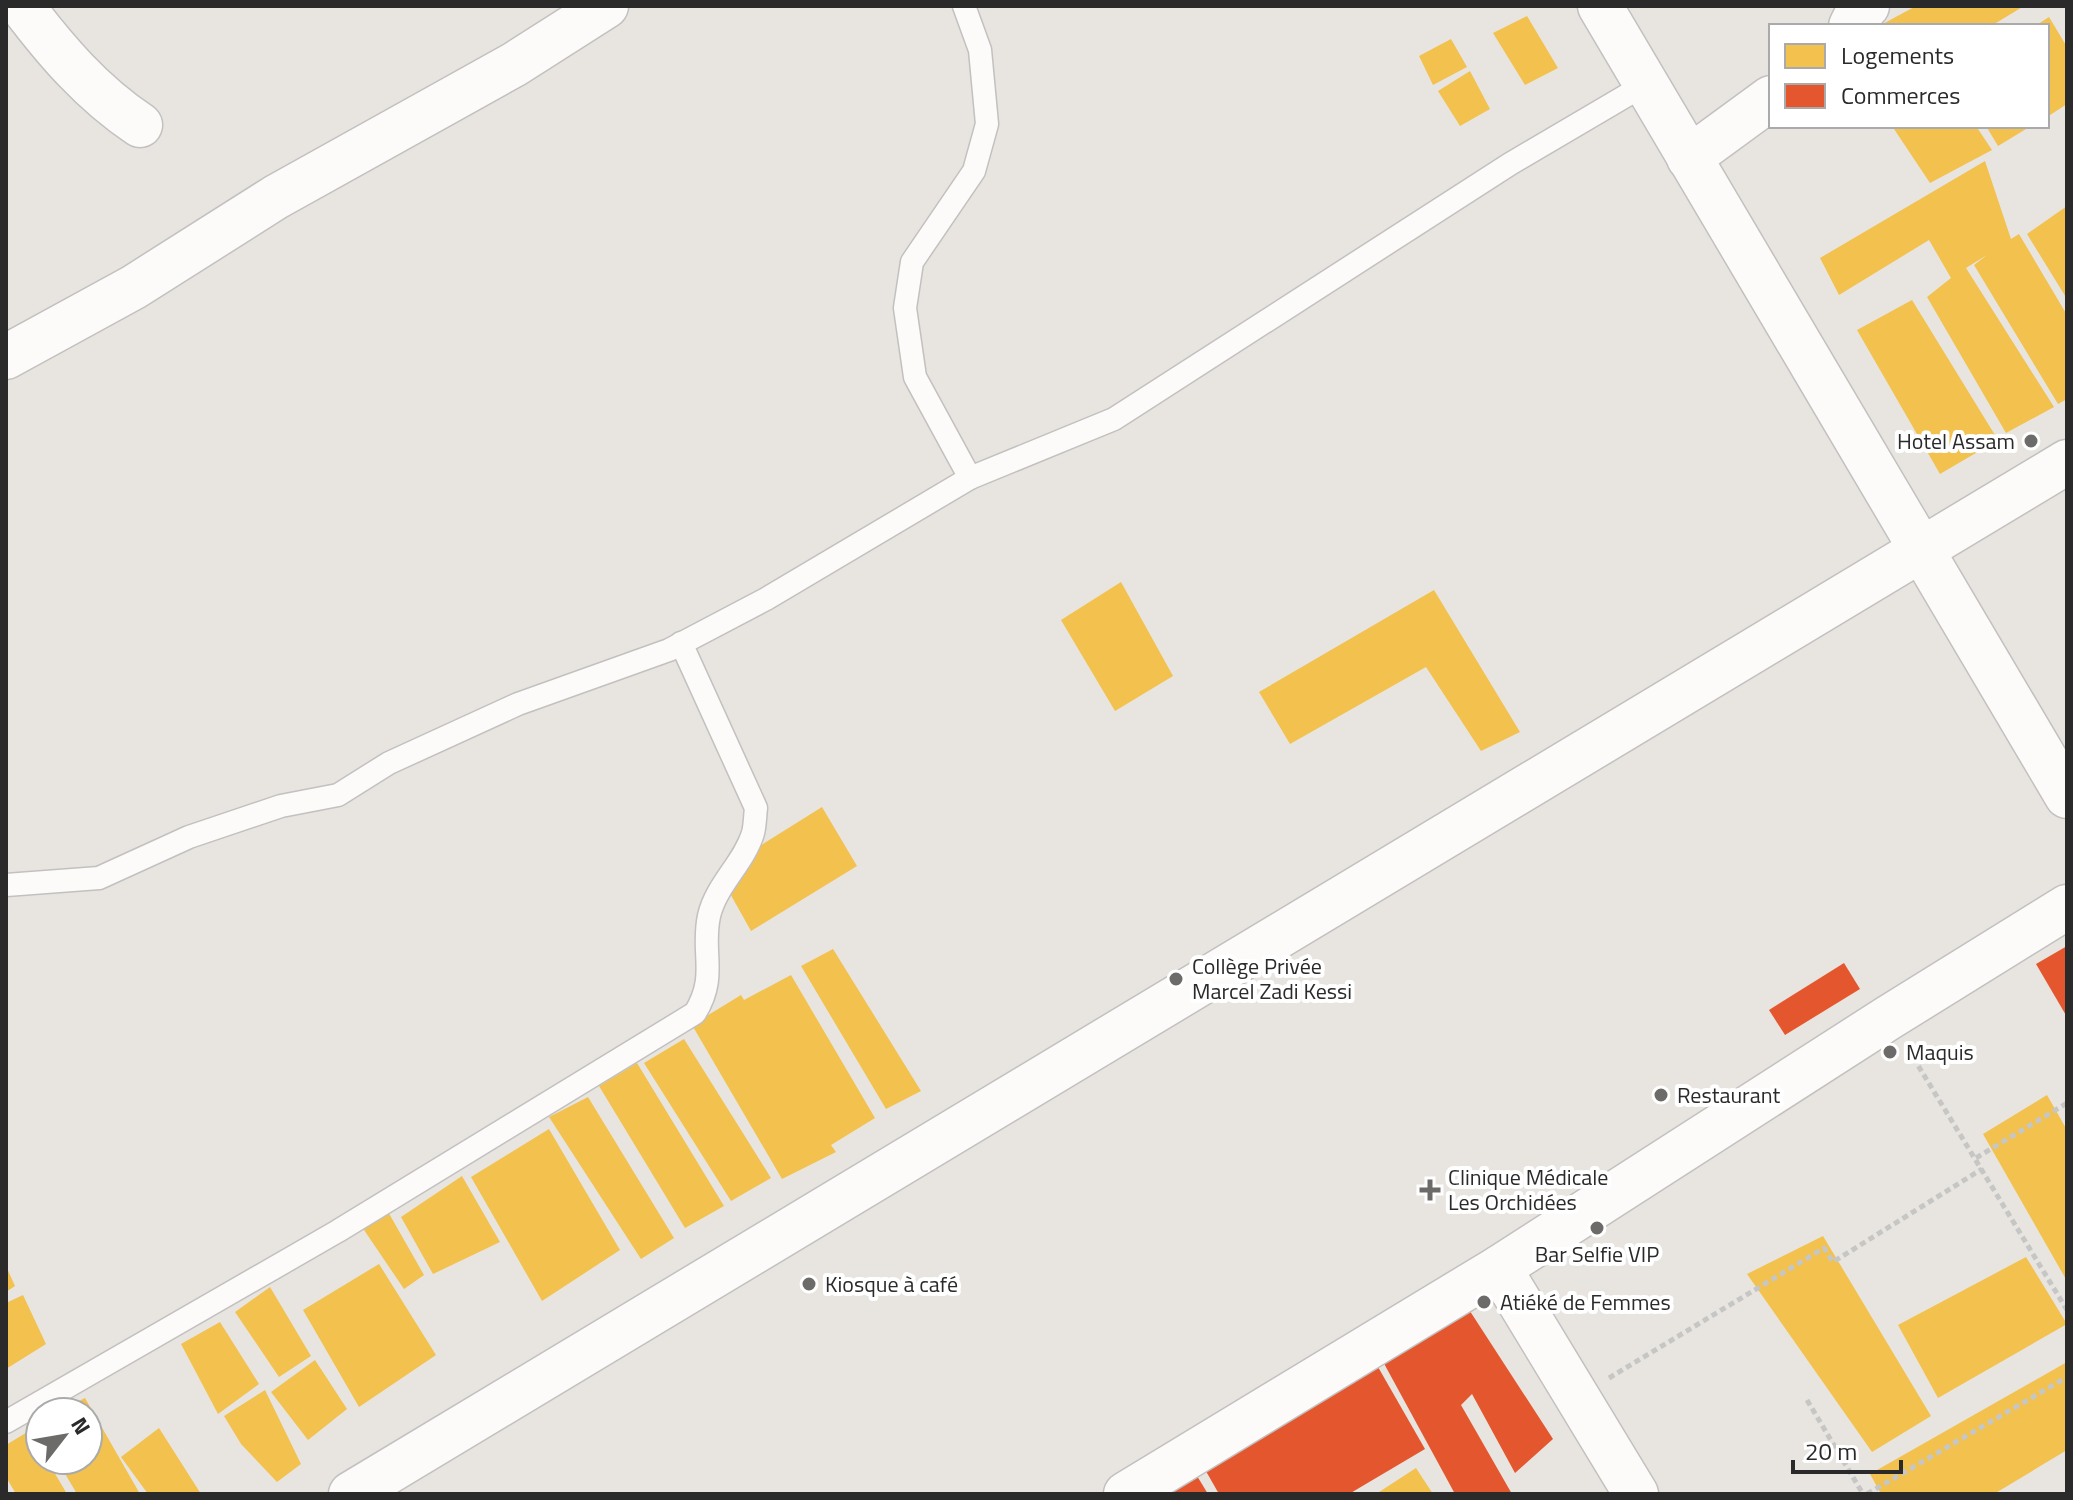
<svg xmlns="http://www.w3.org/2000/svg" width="2073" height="1500" font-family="'Titillium Web',sans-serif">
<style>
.homes{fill:#f2c14e}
.shops{fill:#e4572e}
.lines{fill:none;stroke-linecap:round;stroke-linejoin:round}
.lane-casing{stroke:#c2c1c0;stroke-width:25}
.street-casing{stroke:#c2c1c0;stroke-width:47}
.secondary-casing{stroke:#c2c1c0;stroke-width:47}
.path{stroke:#c6c6c5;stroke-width:5;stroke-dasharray:6 4;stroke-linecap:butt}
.lane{stroke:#fcfbfa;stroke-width:22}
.street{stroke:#fcfbfa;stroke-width:44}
.secondary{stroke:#fcfbfa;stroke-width:44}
.poi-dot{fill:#6c6b6a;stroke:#fff;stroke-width:3}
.labels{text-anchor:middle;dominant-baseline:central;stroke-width:8;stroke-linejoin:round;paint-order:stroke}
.poi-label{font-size:22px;fill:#2a2a2a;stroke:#fff;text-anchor:start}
</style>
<rect width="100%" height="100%" fill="#e8e5e0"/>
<g class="homes">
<polygon points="1916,6 2024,6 1991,26 1879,26"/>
<polygon points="1527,16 1558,68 1525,85 1493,33"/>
<polygon points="2049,17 2067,47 2067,104 2047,117 2047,26 2035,26"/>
<polygon points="1451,39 1467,67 1433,85 1419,56"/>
<polygon points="1470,71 1490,109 1460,126 1438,91"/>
<polygon points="1892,126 1976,126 1992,150 1930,183"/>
<polygon points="1986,126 2031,126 1998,146"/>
<polygon points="1985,161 2011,239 2019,234 2067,315 2067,399 2058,404 1974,265 1987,255 1966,268 2054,407 2006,433 1927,297 1951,278 1929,240 1839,295 1820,258"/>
<polygon points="2067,206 2067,299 2027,234"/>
<polygon points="1912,300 1998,440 1940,474 1857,330"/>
<polygon points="1121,582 1173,676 1115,711 1061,620"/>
<polygon points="1434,590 1520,732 1481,751 1426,667 1290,744 1259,692"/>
<polygon points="822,807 857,866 751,931 718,872"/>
<polygon points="833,949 921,1091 886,1109 801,966"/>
<polygon points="791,975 875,1118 831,1145 836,1152 782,1179 692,1025 741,995 744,1000"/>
<polygon points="684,1039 771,1178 731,1201 644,1063"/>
<polygon points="637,1063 724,1206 685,1228 599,1086"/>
<polygon points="2047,1095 2067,1130 2067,1281 1983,1134"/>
<polygon points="588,1097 674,1238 641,1259 549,1117"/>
<polygon points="549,1129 620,1250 542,1301 471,1177"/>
<polygon points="462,1176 500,1242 433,1274 401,1217"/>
<polygon points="387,1210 424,1275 404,1289 360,1224"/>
<polygon points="1823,1236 1931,1416 1872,1452 1747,1274"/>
<polygon points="2026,1257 2067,1324 1938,1398 1898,1325"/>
<polygon points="379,1264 436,1355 359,1407 303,1310"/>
<polygon points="6,1266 15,1286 6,1292"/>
<polygon points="270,1287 311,1356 279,1377 235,1312"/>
<polygon points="23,1295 46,1344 6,1369 6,1303"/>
<polygon points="220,1322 259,1384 218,1414 181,1344"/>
<polygon points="315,1360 347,1409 308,1440 271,1392"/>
<polygon points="2067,1362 2067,1450 1994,1494 1881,1494 1870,1474"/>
<polygon points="265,1390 301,1464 277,1482 241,1444 224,1416"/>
<polygon points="85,1398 140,1494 77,1494 57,1460 88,1460 88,1412 57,1412"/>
<polygon points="159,1428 201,1494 148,1494 121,1457"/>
<polygon points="29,1431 40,1449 40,1460 47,1460 67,1494 16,1494 6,1477 6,1445"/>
<polygon points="1416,1468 1433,1494 1376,1494"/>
</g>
<g class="shops">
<polygon points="2067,946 2067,1017 2036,964"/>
<polygon points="1844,963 1860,989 1785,1035 1769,1010"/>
<polygon points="1466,1305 1553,1439 1515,1473 1472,1394 1461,1405 1512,1494 1455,1494 1381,1358"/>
<polygon points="1374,1360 1425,1449 1349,1494 1219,1494 1203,1466"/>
<polygon points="1191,1466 1208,1494 1148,1494"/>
</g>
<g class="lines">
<defs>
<g id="lane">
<polyline points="964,6 980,50 987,124 974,171 912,262 905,308 915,377 970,478"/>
<polyline points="6,885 99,878 189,837 281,806 338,795 389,763 518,704 669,650 766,599 970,478 1114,419 1510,164 1646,84"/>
<path d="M6,1422L338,1231L695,1013C718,976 701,953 709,916C716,885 744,863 753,833C755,826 755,816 756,808L681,643"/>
</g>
<g id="street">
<path d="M22,6C56,51 92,93 140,125"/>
<polyline points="1851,26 1856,16 1867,6"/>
<polyline points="1689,158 1771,98"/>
<polyline points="6,357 134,287 276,197 515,64 606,6"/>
<polyline points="1499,1268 1636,1494"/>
<polyline points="351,1494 2067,462"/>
</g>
<g id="secondary">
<polyline points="1600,6 2067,796"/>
<polyline points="1126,1494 1499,1268 1888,1018 2067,907"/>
</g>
</defs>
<use href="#lane" class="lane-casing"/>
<use href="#street" class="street-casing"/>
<use href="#secondary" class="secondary-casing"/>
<g class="path">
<polyline points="1908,1049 2067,1310"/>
<polyline points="1976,1158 2067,1103"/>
<polyline points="1609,1378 1824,1248 1833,1262 1982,1169"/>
<polyline points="1807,1400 1863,1494"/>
<polyline points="1867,1494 2067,1377"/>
</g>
<use href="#lane" class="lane"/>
<use href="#street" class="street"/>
<use href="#secondary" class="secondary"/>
</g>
<g class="poi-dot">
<circle cx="2031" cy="441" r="8"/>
<circle cx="1176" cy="979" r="8"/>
<circle cx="1890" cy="1052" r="8"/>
<circle cx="1661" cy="1095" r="8"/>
<path d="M1426 1178h8v8h8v8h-8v8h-8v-8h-8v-8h8z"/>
<circle cx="1597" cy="1228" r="8"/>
<circle cx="809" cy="1284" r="8"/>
<circle cx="1484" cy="1302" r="8"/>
</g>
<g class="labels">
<g class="poi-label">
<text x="2015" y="441" text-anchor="end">Hotel Assam</text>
<text x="1192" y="966">Collège Privée<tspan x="1192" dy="25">Marcel Zadi Kessi</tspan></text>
<text x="1906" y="1052">Maquis</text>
<text x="1677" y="1095">Restaurant</text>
<text x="1448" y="1177">Clinique Médicale<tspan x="1448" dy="25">Les Orchidées</tspan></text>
<text x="1597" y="1254" text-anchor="middle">Bar Selfie VIP</text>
<text x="825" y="1284">Kiosque à café</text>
<text x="1500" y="1302">Atiéké de Femmes</text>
</g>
</g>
<rect width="2073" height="1500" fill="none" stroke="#2a2a2a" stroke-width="16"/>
<rect x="1769" y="24" width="280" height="104" fill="#ffffff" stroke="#aaaaaa" stroke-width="2"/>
<rect x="1785" y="44" width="40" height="24" fill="#f2c14e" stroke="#aaaaaa" stroke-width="2"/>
<text x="1841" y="64" font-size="24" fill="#2a2a2a">Logements</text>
<rect x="1785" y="84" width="40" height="24" fill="#e4572e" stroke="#aaaaaa" stroke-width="2"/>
<text x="1841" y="104" font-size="24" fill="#2a2a2a">Commerces</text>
<g transform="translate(64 1436) rotate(59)"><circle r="38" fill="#ffffff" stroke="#aaaaaa" stroke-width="2"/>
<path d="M0-6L14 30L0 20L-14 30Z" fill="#6c6b6a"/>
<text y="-12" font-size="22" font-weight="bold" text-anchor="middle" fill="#2a2a2a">N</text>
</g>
<path d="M1793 1460v12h108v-12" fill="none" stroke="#2a2a2a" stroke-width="4"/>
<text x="1805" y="1460" font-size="24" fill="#2a2a2a" stroke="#ffffff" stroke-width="6" paint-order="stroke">20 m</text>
</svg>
